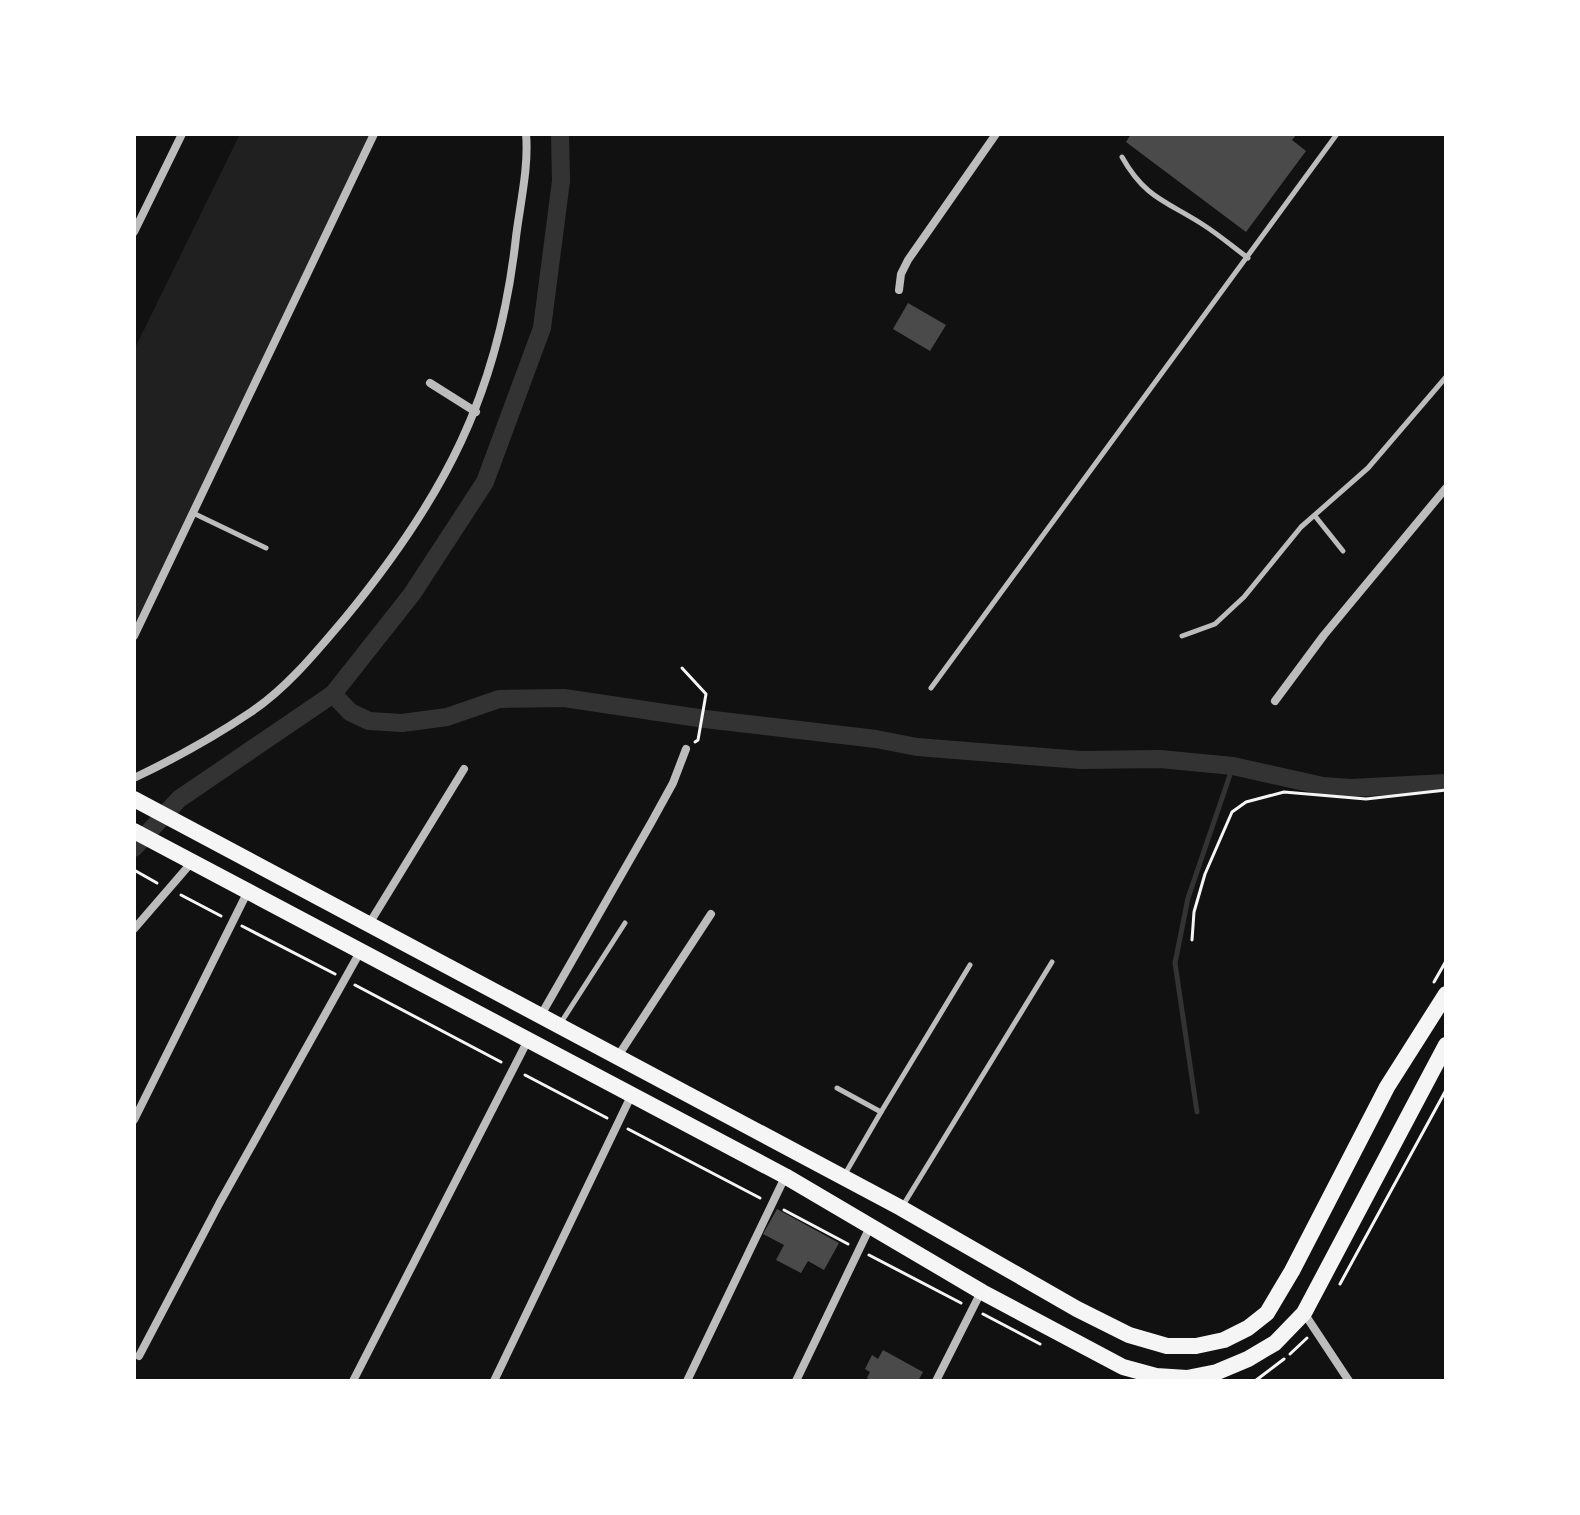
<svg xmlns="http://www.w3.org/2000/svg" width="1580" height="1515" font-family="'Sofia Sans Condensed',sans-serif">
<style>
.green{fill:#202020}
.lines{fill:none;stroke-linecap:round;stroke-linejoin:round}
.stream{stroke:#333;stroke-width:5}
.canal{stroke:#333;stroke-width:18}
.building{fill:#4a4a4a}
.path{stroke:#f5f5f5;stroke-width:3}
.service{stroke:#bcbcbc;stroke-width:5}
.minor{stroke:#bcbcbc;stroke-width:8}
.primary{stroke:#f5f5f5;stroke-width:16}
</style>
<rect width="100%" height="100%" fill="#111"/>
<polygon class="green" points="240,134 376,134 134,627 134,350"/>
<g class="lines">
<polyline class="stream" points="1197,1112 1175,963 1188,898 1233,766"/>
<g class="canal">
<polyline points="333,694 350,712 369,721 402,723 447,717 499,699 564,698 705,719 876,739 917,747 1081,760 1160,759 1233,766 1323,786 1351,788 1446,783"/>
<polyline points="134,848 179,799 333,694 412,594 485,482 542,328 561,181 560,134"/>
</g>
</g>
<g class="building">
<polygon points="1131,134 1297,134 1292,140 1306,151 1246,232 1126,142"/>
<polygon points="908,303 946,325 930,351 893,329"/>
<polygon points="777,1209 839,1243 824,1270 808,1261 801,1273 776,1260 784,1245 763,1234"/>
<polygon points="883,1350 923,1372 918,1381 872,1381 867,1378 870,1372 865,1369 872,1355 878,1359"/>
</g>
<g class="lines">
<g class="path">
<polyline points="682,668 706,694 698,740 695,742"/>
<polyline points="134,870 157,883"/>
<polyline points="181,895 221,916"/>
<polyline points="242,926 335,974"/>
<polyline points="1192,940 1194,912 1205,874 1232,812 1246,802 1284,792 1366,799 1446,790"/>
<polyline points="1434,982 1446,961"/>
<polyline points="355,985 501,1062"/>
<polyline points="525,1075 607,1118"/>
<polyline points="628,1129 760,1198"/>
<polyline points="784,1210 848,1244"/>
<polyline points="869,1255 961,1303"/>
<polyline points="1340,1284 1446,1090"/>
<polyline points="983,1314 1040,1344"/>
<polyline points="1290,1354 1307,1338"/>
<polyline points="1255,1381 1284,1359"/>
</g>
<g class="service">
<path d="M1122,157C1145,198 1166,201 1202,224C1218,234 1233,247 1248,258"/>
<polyline points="193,513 266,548"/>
<polyline points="1315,516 1343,551"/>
<polyline points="1182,636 1215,624 1244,597 1301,527 1368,468 1446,377"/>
<polyline points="931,688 1337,134"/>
<polyline points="562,1021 625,923"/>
<polyline points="837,1088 881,1112 845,1174"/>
<polyline points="881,1112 970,965"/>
<polyline points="902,1207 1052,962"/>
</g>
<g class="minor">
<polyline points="134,232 182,134"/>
<polyline points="899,290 901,274 908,260 996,134"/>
<polyline points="430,383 476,412"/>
<polyline points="134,636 374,134"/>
<polyline points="1275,701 1324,635 1446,488"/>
<path d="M134,778C174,759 214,737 251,712C287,688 317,651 345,618C444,498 499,393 516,237C520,204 529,167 526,134"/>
<polyline points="369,924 464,769"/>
<polyline points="134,929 192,862"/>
<polyline points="541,1015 651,823 673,783 686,749"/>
<polyline points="618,1056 711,914"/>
<polyline points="134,1120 248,891"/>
<polyline points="1304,1313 1349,1381"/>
<polyline points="139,1356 219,1204 360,952"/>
<polyline points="353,1381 528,1040"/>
<polyline points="494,1381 632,1094"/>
<polyline points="687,1381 785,1177"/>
<polyline points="796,1381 870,1227"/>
<polyline points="936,1381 981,1292"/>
</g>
<g class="primary">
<polyline points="134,799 901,1208 1077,1309 1129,1335 1167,1346 1196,1346 1224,1340 1248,1328 1267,1313 1292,1271 1387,1087 1446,994"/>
<polyline points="134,831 785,1176 982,1292 1123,1367 1156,1376 1187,1378 1217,1372 1248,1359 1275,1343 1304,1313 1446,1045"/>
</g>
</g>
<rect width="1580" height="1515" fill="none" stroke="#ffffff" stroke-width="272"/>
</svg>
